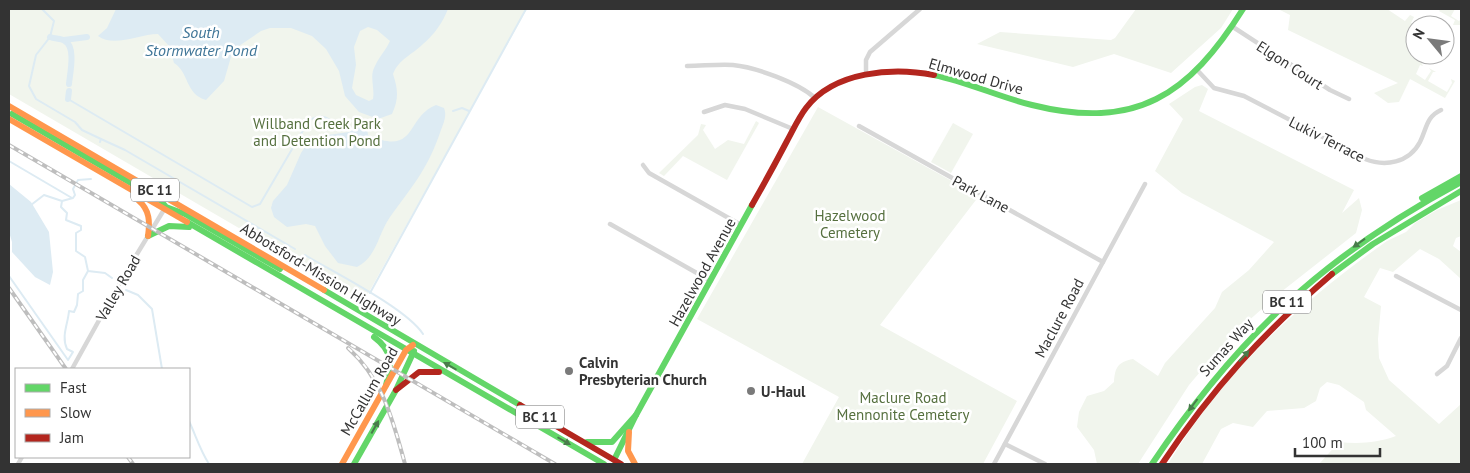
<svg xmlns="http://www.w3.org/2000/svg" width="1470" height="473" font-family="'PT Sans',sans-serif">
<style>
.green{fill:#f1f5ed}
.water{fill:#ddebf3;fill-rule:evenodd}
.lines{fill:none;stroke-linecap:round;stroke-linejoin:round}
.stream{stroke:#ddebf3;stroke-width:2}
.canal{stroke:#ddebf3;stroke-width:6}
.street{stroke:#d7d7d7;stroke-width:4.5}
.fast{stroke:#63d668;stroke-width:6}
.slow{stroke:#ff974d;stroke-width:6}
.jam{stroke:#b3261e;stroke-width:6}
.rail-casing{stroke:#bebebe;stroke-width:4}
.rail{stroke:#fff;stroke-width:2;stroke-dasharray:5.5;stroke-linecap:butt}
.oneway{fill:#497c4b}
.poi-dot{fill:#7a7a7a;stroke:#fff;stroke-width:2}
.labels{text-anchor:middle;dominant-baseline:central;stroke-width:5;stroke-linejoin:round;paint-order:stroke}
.shield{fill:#fff;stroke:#707070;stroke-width:1}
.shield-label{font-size:14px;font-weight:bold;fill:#333}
.street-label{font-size:15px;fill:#333;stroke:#fff}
.park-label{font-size:15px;fill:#56703f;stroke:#fff}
.poi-label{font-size:15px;font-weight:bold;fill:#333;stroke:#fff;text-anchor:start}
.water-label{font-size:16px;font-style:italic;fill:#3f7597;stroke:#fff}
</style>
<rect width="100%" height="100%" fill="#fff"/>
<g class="green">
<polygon points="9,9 527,9 364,301 9,94"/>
<polygon points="1136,9 1233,9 1221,28 1171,73 1114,54 1073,67 977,44 1000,32 1111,40 1115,38"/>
<polygon points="1278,9 1387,9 1405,21 1410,15 1414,17 1411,23 1415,25 1415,55 1427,55 1422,64 1423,66 1420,65 1416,74 1425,80 1431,71 1429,68 1436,72 1433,72 1428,81 1447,92 1452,83 1451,79 1455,81 1445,98 1410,79 1399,102 1388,103 1374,93 1398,83 1288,30 1290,15"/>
<polygon points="1441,9 1455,9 1451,16 1459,21 1461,19 1460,25 1453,25 1455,20 1439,11"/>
<path d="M1202,85L1208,89L1199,111L1354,190L1342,213L1359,198L1362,210L1356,233L1281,292L1229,338L1189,385L1138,464H1097L1094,450L1077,427L1079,412L1087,396L1104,391L1114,382C1115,367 1118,362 1133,359L1158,376L1165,363L1215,308L1222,292L1249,270L1274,242L1182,193L1155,171L1183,119L1169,104L1195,87Z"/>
<polygon points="818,107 979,196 880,325 1017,401 983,464 802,464 839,397 697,319"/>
<polygon points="756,121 759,123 727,180 683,156 664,176 659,173 698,135 701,124 706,125 703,130 715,149 728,140 744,144"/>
<polygon points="953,123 973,134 951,173 931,162"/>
<path d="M1461,200V236L1456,238L1453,246L1461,252V279L1439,259L1420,249L1393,272L1380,268L1364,297L1381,306L1378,339L1379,358L1389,380L1439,424L1461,404V464H1319L1339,442C1359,444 1377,443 1396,436L1366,410L1364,402L1339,385L1327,382L1320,388L1316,401L1304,408L1267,411L1253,427L1233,423L1221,429L1202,464H1168C1225,371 1299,303 1387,241L1406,232L1415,223L1437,210Z"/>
</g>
<g class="water">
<path d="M116,9H448C443,22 434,35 423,44C412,55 399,59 393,74C398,89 399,99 392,114L378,119L359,112L345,96L339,71L326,49L312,36L291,28H270L261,31L233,50L224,81L206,100C185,94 189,72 174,63L169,46L158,34C139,34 114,48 98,36L107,28ZM368,27L377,30L390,41C386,50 379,57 375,66C369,76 375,88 373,99L369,101L356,95L352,88L356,65L354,47L360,31Z"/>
<path d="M436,105L444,108C447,116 444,122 441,130C428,169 413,185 390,217C378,234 377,257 357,267L338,263L325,246L315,226L306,224L287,227L274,217L271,208L273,201L287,185L301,153L309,141L314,137L349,132L366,121L368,135C418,157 405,117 436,105Z"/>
<polygon points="9,184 31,202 49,232 53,272 50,285 35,277 12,252 12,242 9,232"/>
</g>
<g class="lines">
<g class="stream">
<polyline points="42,9 54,21 50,37 36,55 29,86 36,99 75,122 82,130 101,139 100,142"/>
<path d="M68,99L252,207L260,204L309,120C318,116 327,114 333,124"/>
<polyline points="453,111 462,108 469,111"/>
<polyline points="101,139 125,150 295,249"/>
<polyline points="9,161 72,198"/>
<polyline points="91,179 78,180 73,189 75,195 73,198 62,201 61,207 67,213 66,220 81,226 81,230 76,233 76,251 85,257 88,271 105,273 112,278"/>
<polyline points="31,205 44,195 62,201"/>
<path d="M305,255C335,273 406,308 423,334"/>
<path d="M9,276L68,360L73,352L67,349C61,336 68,324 69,311L74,312L77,305L78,294L83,291V280L88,271"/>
<polyline points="126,290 138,295 152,309 162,369"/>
<polyline points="370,293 526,9"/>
<path d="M189,421C196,436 200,450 209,464"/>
</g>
<g class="canal">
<path d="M50,37C55,39 61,38 65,41C76,47 70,73 69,84"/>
<polyline points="64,40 87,37"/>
<polyline points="68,99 69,91"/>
</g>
<g class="street">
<polyline points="1233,27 1330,90 1349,99"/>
<path d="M687,66C702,66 718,64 733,65C755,67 799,83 815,98"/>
<path d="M1199,72L1214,88L1244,96L1365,159C1385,167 1409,163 1420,142C1427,128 1426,117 1441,110"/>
<polyline points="866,75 866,60 870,52 920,9"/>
<polyline points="704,112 725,105 745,109 793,129"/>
<polyline points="859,126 1103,262"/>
<polyline points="643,165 649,173 741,225"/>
<polyline points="610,224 711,281"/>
<polyline points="1396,276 1461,310"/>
<polyline points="72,369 123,277 165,208"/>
<polyline points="1437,374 1447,366 1461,338"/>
<polyline points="1005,444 1045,464"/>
<polyline points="18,464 22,457"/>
<polyline points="994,464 1145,184"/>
</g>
<g class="fast">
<path d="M934,75C968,82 999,97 1032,105C1136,131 1189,95 1243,9"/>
<polyline points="12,114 160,200 166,207 185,214 280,269"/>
<polyline points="1422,198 1461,176"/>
<polyline points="187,222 604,464"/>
<polyline points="148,236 169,226 189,227"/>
<polyline points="1332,274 1373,244 1461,191"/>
<polyline points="324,290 520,405"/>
<path d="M374,337C393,351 392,364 386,385"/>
<polyline points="587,442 612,442 636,415"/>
<polyline points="614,460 636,415 752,205"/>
<polyline points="354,464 396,390 414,351"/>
<path d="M1152,464C1238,336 1325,255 1461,182"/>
</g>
<g class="slow">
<polyline points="9,106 324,290"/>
<polyline points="9,119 187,222"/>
<path d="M138,200C150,210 150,222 148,236"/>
<polyline points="629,432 628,451 635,464"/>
<polyline points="342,464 406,350 413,345"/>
</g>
<g class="jam">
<path d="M752,205C764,184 776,162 787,141C793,130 799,117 806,108C834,71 893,67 934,75"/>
<polyline points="396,390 419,372 439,372"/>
<polyline points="520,405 621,464"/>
<path d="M1162,464C1212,389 1263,333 1332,274"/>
</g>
<defs>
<g id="rail">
<polyline points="9,145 555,464"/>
<polyline points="9,288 66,369"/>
<path d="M348,348C383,379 393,421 405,464"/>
<polyline points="128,457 133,464"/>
</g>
</defs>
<use href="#rail" class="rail-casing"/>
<use href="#rail" class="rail"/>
</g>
<defs><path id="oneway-solid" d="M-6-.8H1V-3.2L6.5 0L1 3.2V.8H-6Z" transform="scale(1.25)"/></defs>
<g class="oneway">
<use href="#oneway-solid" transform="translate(1359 243) rotate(144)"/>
<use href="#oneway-solid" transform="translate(1244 356) rotate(-47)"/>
<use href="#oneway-solid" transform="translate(450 366) rotate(-150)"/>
<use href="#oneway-solid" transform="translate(1193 405) rotate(127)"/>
<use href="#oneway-solid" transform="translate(375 427) rotate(-61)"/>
<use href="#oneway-solid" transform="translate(564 441) rotate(30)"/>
</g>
<g class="poi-dot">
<circle cx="569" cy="371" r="5"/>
<circle cx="751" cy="391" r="5"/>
</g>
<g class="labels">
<g class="shield">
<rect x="131" y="178.5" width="48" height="23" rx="4"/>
<rect x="1263" y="290.5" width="48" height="23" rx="4"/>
<rect x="516" y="405.5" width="48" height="23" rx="4"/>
</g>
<g class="shield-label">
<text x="155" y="190">BC 11</text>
<text x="1287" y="302">BC 11</text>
<text x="540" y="417">BC 11</text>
</g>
<g class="street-label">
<text transform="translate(1290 65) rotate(33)">Elgon Court</text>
<text transform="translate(976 76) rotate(16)">Elmwood Drive</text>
<text transform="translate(1327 139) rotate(27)">Lukiv Terrace</text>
<text transform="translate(981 194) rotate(28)">Park Lane</text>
<text transform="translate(702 272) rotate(-61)">Hazelwood Avenue</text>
<text transform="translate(321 274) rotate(31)">Abbotsford-Mission Highway</text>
<text transform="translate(118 288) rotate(-60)">Valley Road</text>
<text transform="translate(1059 318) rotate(-62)">Maclure Road</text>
<text transform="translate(1226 347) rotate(-48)">Sumas Way</text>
<text transform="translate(369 391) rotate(-60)">McCallum Road</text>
</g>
<g class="park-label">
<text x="317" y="123">Willband Creek Park<tspan x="317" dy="17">and Detention Pond</tspan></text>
<text x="850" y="215">Hazelwood<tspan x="850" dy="17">Cemetery</tspan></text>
<text x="903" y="397">Maclure Road<tspan x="903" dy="17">Mennonite Cemetery</tspan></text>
</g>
<g class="poi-label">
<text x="579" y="362">Calvin<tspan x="579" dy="17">Presbyterian Church</tspan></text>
<text x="761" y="391">U-Haul</text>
</g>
<g class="water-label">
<text x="201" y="32">South<tspan x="201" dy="18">Stormwater Pond</tspan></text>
</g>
</g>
<rect width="1470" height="473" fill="none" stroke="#333333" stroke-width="20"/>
<rect x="15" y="368" width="175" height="90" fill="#ffffff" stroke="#adadad"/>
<rect x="25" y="384" width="25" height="8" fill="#63d668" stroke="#adadad"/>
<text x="60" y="393" font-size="15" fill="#333333">Fast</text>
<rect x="25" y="409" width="25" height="8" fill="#ff974d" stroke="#adadad"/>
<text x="60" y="418" font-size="15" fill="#333333">Slow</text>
<rect x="25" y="434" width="25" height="8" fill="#b3261e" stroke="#adadad"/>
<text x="60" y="443" font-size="15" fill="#333333">Jam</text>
<g transform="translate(1430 40) rotate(299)"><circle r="24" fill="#ffffff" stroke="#adadad"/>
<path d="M0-4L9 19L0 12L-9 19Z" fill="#7a7a7a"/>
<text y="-8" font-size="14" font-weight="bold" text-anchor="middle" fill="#333333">N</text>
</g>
<path d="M1295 448v8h85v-8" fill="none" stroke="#333333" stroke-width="2.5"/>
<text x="1302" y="448" font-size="15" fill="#333333" stroke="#ffffff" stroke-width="4" paint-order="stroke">100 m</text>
</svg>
